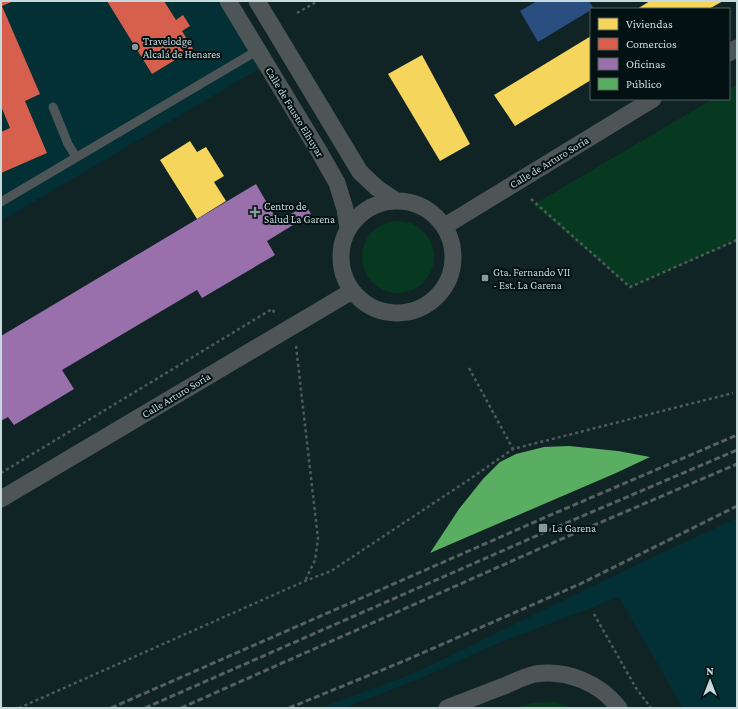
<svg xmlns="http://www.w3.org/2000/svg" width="738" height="709" font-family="'Crimson Pro',serif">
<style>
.built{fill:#023035}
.green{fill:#063920}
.water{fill:#294e7f}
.homes{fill:#f6d55c}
.shops{fill:#d6604d}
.offices{fill:#9970ab}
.public{fill:#5aae61}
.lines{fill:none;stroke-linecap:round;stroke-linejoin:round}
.path{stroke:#51595b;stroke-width:2.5;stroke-dasharray:3 3;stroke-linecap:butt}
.service{stroke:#4d5557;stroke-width:9}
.minor{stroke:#4d5557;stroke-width:17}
.rail{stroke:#576062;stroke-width:3;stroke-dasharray:6 3;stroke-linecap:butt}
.poi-dot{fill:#869a9c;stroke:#041113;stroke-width:1.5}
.labels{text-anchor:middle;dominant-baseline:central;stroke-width:4;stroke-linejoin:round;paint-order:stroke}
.poi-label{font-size:11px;fill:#c6d9db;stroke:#041113;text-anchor:start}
.street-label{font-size:11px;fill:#c6d9db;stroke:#041113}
</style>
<rect width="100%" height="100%" fill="#102426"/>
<g class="built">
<polygon points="1,1 228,1 267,64 1,221"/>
<polygon points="737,518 737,708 683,708 619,597 496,644 419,679 344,708 320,708 415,673 638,564"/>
</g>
<g class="green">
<polygon points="737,85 737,241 630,287 533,205 713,99 729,99 729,90"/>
<circle cx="398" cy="257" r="36"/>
<polygon points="555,702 573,708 517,708 531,703"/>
</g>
<polygon class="water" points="537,1 589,1 594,9 591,9 591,10 538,42 520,11"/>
<g class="homes">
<polygon points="650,1 723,1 709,9 637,9"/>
<polygon points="591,36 591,80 515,126 494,95"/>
<polygon points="422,55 470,144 440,161 388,74"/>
<polygon points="190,141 197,152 206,147 224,176 214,182 226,201 197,219 160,160"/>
</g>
<g class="shops">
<polygon points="1,1 14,1 2,6 40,94 25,101 47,153 1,173 1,132 10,128 1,106"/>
<polygon points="107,1 164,1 176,20 183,15 190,26 182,31 193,49 152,74"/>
</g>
<polygon class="offices" points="256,184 278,222 306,205 311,214 267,241 275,255 202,298 197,290 62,370 74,389 14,425 8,417 1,421 1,336"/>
<polygon class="public" points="569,446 618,451 650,457 616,473 430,553 459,509 483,479 500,462 516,454 544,447"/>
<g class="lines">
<g class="path">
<polyline points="297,13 318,1"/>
<polyline points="531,199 630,287 737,240"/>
<polyline points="296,346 318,539 315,560 305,581"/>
<polyline points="469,368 513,449"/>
<polyline points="1,473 272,309 276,315"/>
<polyline points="594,614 636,688 651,708"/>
<polyline points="19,708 305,581 331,571 467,481 513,449 733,393"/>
</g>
<g class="service">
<polyline points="53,107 68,144 76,157"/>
<polyline points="1,202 258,50"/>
</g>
<g class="minor">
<polyline points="228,1 320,153 337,183 345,209 348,228"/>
<polyline points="257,1 360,172 377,188 395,200"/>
<polyline points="729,53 737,48"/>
<circle cx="397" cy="257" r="56"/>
<polyline points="445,226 653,99"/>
<polyline points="1,499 352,291"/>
<path d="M447,708C466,701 485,693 504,686C514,682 525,676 535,674C566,669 600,683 619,708"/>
</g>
<g class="rail">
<polyline points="111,708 546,517 737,435"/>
<polyline points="145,708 552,529 737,450"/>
<polyline points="181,708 557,541 737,464"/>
<polyline points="289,708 404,661 580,584 737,506"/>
</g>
</g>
<g class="poi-dot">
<circle cx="135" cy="47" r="4"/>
<path d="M253 206h4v4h4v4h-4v4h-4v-4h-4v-4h4z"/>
<rect x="481" y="274" width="8" height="8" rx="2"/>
<rect x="538" y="523" width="10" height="10" rx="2"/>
</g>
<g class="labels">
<g class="poi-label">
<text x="143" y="41">Travelodge<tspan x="143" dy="13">Alcalá de Henares</tspan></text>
<text x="264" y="206">Centro de<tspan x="264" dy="13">Salud La Garena</tspan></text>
<text x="493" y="272">Gta. Fernando VII<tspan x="493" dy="13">- Est. La Garena</tspan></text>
<text x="552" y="528">La Garena</text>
</g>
<g class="street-label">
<text transform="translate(295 112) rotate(59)">Calle de Fausto Elhuyar</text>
<text transform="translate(549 162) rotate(-31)">Calle de Arturo Soria</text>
<text transform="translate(176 395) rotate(-31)">Calle Arturo Soria</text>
</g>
</g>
<rect width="738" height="709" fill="none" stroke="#c6d9db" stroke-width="4"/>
<rect x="590" y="8" width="140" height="92" fill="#041113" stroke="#526163"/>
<rect x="598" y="18" width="20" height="12" fill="#f6d55c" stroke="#526163"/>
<text x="626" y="28" font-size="12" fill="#c6d9db">Viviendas</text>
<rect x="598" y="38" width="20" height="12" fill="#d6604d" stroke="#526163"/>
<text x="626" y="48" font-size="12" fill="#c6d9db">Comercios</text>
<rect x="598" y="58" width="20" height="12" fill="#9970ab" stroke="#526163"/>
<text x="626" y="68" font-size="12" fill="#c6d9db">Oficinas</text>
<rect x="598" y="78" width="20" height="12" fill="#5aae61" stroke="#526163"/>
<text x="626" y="88" font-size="12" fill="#c6d9db">Público</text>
<g transform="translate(710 681)" stroke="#041113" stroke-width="3" paint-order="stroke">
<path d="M0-3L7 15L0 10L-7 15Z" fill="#c6d9db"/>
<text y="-6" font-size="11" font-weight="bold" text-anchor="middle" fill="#c6d9db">N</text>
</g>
</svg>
